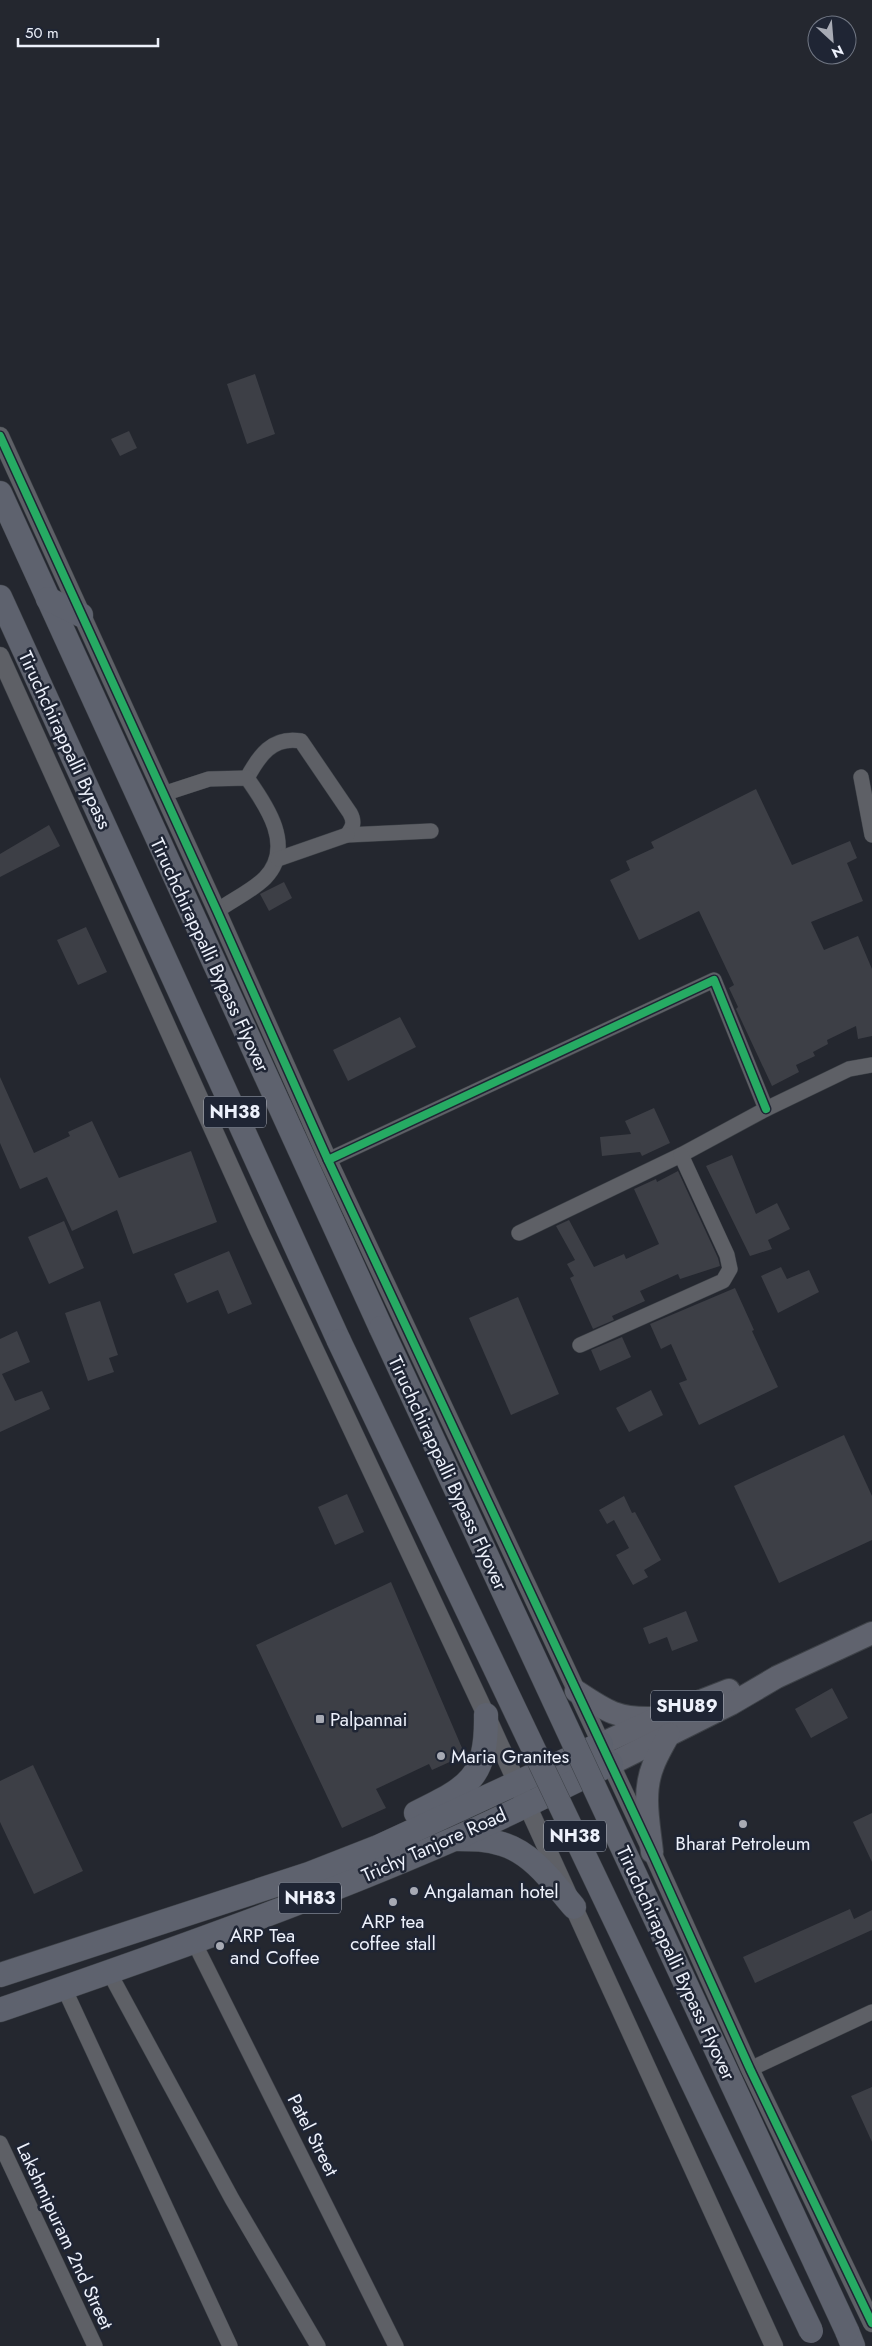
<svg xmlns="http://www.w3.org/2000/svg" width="872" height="2346" font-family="Jost,sans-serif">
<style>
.building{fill:#3d3f46}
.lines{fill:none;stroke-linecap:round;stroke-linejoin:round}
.minor-casing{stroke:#3e4248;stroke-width:16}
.tertiary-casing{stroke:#3e4248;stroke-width:19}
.primary-casing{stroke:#3e4248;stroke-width:24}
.trunk-casing{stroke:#3e4248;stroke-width:25}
.minor{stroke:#5e6066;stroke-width:15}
.tertiary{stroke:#5e6066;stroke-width:18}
.primary{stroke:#60636e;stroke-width:22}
.trunk{stroke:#5e626e;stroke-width:24}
.trunk-bridge-casing{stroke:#3e4248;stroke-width:25;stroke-linecap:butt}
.trunk-bridge{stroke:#5e626e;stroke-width:24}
.cycleway-casing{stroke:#1f2534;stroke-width:11}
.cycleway{stroke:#26ab63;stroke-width:8}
.poi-dot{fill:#a7aab4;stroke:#1f2534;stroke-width:2}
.labels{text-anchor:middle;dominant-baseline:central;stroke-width:5;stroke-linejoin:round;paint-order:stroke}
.shield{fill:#1f2534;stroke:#afb4bf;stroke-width:1}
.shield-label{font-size:18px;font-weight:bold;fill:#edf1fb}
.street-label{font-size:19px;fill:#edf1fb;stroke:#1f2534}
.poi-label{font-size:19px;fill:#edf1fb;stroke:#1f2534;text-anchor:start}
</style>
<rect width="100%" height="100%" fill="#24272f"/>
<g class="building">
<polygon points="255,374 275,434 247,444 227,384"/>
<polygon points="129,431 137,448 120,456 111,439"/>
<polygon points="756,789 792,865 850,841 857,858 847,863 863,901 811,922 824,950 858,936 872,969 872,1036 858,1039 856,1026 827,1040 828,1044 813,1052 815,1056 796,1065 799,1072 772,1086 736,1009 738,1007 729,988 734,985 699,911 639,940 610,880 630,870 626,861 654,848 651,842"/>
<polygon points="49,825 60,846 0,877 0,854"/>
<polygon points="284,882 292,898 269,911 260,894"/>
<polygon points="86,927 107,972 78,985 57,940"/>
<polygon points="400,1017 416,1047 348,1081 333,1050"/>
<polygon points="0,1077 34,1153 70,1136 68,1132 92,1121 119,1178 191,1151 217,1222 133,1254 117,1210 72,1231 47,1177 20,1189 0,1143"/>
<polygon points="654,1108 670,1143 642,1156 640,1152 602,1156 600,1137 631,1134 625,1121"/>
<polygon points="732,1155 756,1214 777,1203 790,1229 768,1240 772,1249 750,1256 706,1166"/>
<polygon points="678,1171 718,1258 720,1266 680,1279 678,1274 640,1291 645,1301 612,1316 614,1320 593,1329 570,1278 574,1276 567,1264 575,1260 556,1226 569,1220 594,1267 624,1254 626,1259 659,1244 634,1189 656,1179 657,1182"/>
<polygon points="64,1221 84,1268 49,1284 28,1237"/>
<polygon points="229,1251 252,1304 228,1314 218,1290 187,1303 174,1274"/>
<polygon points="781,1267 787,1279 809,1270 819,1292 778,1313 761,1276"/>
<polygon points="735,1288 754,1330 752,1331 778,1387 699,1425 679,1383 687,1380 671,1344 661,1349 650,1324"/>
<polygon points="518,1297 559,1394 511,1415 469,1318"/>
<polygon points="100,1301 118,1355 109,1358 114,1372 88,1381 65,1313"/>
<polygon points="17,1331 30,1362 2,1374 15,1401 42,1391 50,1409 0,1432 0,1339"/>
<polygon points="622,1337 631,1357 600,1371 591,1350"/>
<polygon points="651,1390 663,1415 629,1432 616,1408"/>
<polygon points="844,1435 872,1496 872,1540 779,1583 734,1486"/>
<polygon points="347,1494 364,1532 335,1545 318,1507"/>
<polygon points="624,1496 632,1513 635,1512 661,1560 644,1570 648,1577 633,1585 616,1555 629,1548 614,1520 607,1524 599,1510"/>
<polygon points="391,1582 465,1755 432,1770 429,1764 376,1789 386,1808 342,1828 256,1645"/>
<polygon points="686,1611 698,1641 672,1651 667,1637 649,1644 643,1628"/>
<polygon points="832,1688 848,1718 811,1738 795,1709"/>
<polygon points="33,1765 83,1871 34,1894 0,1822 0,1781"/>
<polygon points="872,1813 872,1862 853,1822"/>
<polygon points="850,1909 854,1919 872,1910 872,1930 755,1983 743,1957"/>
<polygon points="872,2087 872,2142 851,2096"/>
</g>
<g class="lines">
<defs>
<g id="minor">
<polyline points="861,777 872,835"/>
<path d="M247,778C259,756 272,736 301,741L350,813C355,822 353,827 347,835L431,831"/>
<path d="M163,794L209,779L247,778C267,806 295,847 265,878C252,891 232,900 217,911"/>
<polyline points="278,859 347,835"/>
<polyline points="328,1160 714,980 766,1109"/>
<polyline points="519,1233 681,1155 766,1109 849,1069 872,1065"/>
<polyline points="580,1345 723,1281 730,1269 727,1255 681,1155"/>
<polyline points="194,1942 396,2346"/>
<polyline points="109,1972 232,2199 318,2346"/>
<polyline points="64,1988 230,2346"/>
<polyline points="750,2069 872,2012"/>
<polyline points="0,2143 95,2346"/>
</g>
<g id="tertiary">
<polyline points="0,436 217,911 328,1160 652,1852 750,2069 872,2323"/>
<polyline points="0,656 259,1231 486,1715 774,2346"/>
</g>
<g id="primary">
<path d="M576,1691C606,1711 617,1719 653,1718"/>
<polyline points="601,1744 657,1718 729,1690"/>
<polyline points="611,1764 731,1704 777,1677 872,1633"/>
<path d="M652,1852C649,1824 642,1793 653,1766C657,1755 664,1744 669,1734"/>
</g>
<g id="trunk">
<polyline points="0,493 381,1328"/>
<polyline points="0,597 339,1341"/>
<polyline points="48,599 81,615"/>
<path d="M416,1813C469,1787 487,1778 486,1715"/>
<path d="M456,1839C472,1839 487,1839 502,1844C533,1853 554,1884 574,1907"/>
<polyline points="0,1975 309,1874 378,1847 601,1744"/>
<path d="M0,2010C153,1957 305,1904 454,1839C507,1816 558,1789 611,1764"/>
<polyline points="847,2331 853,2346"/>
</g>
</defs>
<use href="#minor" class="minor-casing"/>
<use href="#tertiary" class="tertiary-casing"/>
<use href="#primary" class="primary-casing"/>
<use href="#trunk" class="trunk-casing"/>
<use href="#minor" class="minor"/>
<use href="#tertiary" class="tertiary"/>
<use href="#primary" class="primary"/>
<use href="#trunk" class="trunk"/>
<defs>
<g id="trunk-bridge">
<polyline points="381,1328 847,2331"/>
<polyline points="339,1341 811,2331"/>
</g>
</defs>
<use href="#trunk-bridge" class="trunk-bridge-casing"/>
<use href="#trunk-bridge" class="trunk-bridge"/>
<defs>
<g id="cycleway">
<polyline points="0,436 217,911 328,1160 652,1852 750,2069 872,2323"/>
<polyline points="328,1160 714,980 766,1109"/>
</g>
</defs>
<use href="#cycleway" class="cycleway-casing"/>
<use href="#cycleway" class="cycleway"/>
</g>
<g class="poi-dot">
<rect x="315" y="1714" width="10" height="10" rx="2.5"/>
<circle cx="441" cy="1756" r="5"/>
<circle cx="743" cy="1824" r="5"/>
<circle cx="414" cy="1891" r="5"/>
<circle cx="393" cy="1902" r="5"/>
<circle cx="220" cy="1946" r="5"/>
</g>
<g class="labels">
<g class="shield">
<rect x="204" y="1096.5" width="62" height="31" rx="4"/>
<rect x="651" y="1690.5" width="72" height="31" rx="4"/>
<rect x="544" y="1820.5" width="62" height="31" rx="4"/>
<rect x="279" y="1882.5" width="62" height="31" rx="4"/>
</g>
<g class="shield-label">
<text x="235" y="1112">NH38</text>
<text x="687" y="1706">SHU89</text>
<text x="575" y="1836">NH38</text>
<text x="310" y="1898">NH83</text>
</g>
<g class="street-label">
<text transform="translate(65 740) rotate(65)">Tiruchchirappalli Bypass</text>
<text transform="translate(210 955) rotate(65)">Tiruchchirappalli Bypass Flyover</text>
<text transform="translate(448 1473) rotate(65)">Tiruchchirappalli Bypass Flyover</text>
<text transform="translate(434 1845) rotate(-24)">Trichy Tanjore Road</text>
<text transform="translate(676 1963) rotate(65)">Tiruchchirappalli Bypass Flyover</text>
<text transform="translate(313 2135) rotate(63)">Patel Street</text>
<text transform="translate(65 2236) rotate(65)">Lakshmipuram 2nd Street</text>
</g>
<g class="poi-label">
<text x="330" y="1719">Palpannai</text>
<text x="451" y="1756">Maria Granites</text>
<text x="743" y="1843" text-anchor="middle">Bharat Petroleum</text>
<text x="424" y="1891">Angalaman hotel</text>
<text x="393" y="1921" text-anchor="middle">ARP tea<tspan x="393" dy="22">coffee stall</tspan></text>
<text x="230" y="1935">ARP Tea<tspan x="230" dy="22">and Coffee</tspan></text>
</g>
</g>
<g transform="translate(832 40) rotate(154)"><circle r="24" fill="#1f2534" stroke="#717784"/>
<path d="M0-4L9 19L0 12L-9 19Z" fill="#a7aab4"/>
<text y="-8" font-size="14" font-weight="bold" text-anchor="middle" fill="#edf1fb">N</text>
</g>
<path d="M18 38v8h140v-8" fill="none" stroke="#edf1fb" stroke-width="2.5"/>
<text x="25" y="38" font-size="15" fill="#edf1fb" stroke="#1f2534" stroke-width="4" paint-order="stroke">50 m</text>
</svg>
